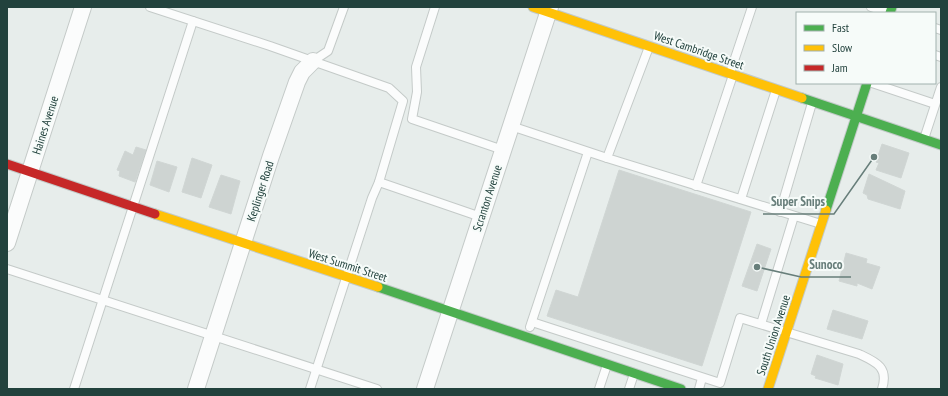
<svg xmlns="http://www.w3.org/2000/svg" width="948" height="396" font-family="'PT Sans Narrow',sans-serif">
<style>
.building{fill:#ced4d2;stroke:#d0d6d4}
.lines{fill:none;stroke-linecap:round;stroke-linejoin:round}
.lane-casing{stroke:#c4cac8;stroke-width:10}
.street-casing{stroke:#c4cac8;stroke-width:18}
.fast-casing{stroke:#c2cac8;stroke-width:11}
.slow-casing{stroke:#c2cac8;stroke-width:11}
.jam-casing{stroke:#c2cac8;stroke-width:11}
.lane{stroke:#fbfcfc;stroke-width:8}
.street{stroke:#fbfcfc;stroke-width:16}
.fast{stroke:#4caf50;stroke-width:9}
.slow{stroke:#ffc107;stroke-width:9}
.jam{stroke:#c62828;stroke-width:9}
.labels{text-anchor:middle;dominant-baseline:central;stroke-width:4;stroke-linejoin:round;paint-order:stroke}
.street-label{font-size:12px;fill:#22423d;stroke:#f6fbf9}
.leader{fill:none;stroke:#677e7a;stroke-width:1.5}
.callout-dot{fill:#677e7a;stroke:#f6fbf9;stroke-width:1.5}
.callout-label{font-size:13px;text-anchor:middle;font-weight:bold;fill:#677e7a;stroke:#f6fbf9;stroke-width:4;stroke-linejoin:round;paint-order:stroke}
</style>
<rect width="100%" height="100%" fill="#e7edeb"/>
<g class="building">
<polygon points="882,144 909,153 901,178 876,170 879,163 876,162"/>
<polygon points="136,147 146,150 135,182 119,176 120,171 117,170 125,151 133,155"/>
<polygon points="192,158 212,165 201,198 182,192"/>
<polygon points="157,161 177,167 169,192 150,185"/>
<polygon points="619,170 751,212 702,366 547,316 556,290 578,297"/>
<polygon points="869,174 905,191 900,209 868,199 867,195 863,193"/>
<polygon points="221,175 240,181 231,214 209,207"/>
<polygon points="757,244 771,249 757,291 742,286"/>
<polygon points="846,253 867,259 866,263 880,267 872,289 857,283 857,286 839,281"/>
<polygon points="833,310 868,321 862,339 827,329"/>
<polygon points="817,355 843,364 838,385 815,378 816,376 811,374"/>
</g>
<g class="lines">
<defs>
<g id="lane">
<polyline points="150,7 270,46 389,88 403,101 379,182"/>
<polyline points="435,7 416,67 417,92 412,119 503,150"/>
<polyline points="871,7 889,13"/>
<polyline points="935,28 941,30"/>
<polyline points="649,47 607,158 821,224"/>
<polyline points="935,55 941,57"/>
<polyline points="313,61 328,51 344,7"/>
<polyline points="730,73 752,7"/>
<polyline points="872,83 935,104"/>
<polyline points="511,126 607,158"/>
<polyline points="924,139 941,87"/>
<polyline points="696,186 733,75"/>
<polyline points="741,199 776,90"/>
<polyline points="780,212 812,103"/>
<polyline points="7,269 377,389"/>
<path d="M532,322L720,383L740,318L859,354C876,362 889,367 882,389"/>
<polyline points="761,324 794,216"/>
<polyline points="530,327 588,152"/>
<polyline points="74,389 193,21"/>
<polyline points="310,389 372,198 379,182 481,217"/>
<polyline points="599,389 607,365"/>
<polyline points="629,389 634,374"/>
<polyline points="699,389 702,378"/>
</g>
<g id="street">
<polyline points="7,243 83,7"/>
<polyline points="196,389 271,156 297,82 302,72 313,61"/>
<polyline points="425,389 550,7"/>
</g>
<g id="fast">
<polyline points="890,13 892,7"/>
<polyline points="802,98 941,145"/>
<polyline points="826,210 867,83"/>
<polyline points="378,287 681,389"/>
</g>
<g id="slow">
<polyline points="533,7 802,98"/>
<polyline points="155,214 378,287"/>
<polyline points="768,389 826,210"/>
</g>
<polyline id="jam" points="7,164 155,214"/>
</defs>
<use href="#lane" class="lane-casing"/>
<use href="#street" class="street-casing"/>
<use href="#fast" class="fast-casing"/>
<use href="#slow" class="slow-casing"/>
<use href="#jam" class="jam-casing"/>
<use href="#lane" class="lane"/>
<use href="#street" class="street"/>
<use href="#fast" class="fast"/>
<use href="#slow" class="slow"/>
<use href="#jam" class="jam"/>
</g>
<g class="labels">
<g class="street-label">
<text transform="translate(699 50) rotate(19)">West Cambridge Street</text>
<text transform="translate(45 125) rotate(-72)">Haines Avenue</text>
<text transform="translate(260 191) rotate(-72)">Keplinger Road</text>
<text transform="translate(487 198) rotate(-72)">Scranton Avenue</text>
<text transform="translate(348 265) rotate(18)">West Summit Street</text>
<text transform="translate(773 335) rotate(-72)">South Union Avenue</text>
</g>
</g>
<path class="leader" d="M874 157L834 214H763M757 267L801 277H851"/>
<g class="callout-dot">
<circle cx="874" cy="157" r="4"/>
<circle cx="757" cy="267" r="4"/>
</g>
<g class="callout-label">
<text x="798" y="206">Super Snips</text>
<text x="826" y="269">Sunoco</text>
</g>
<rect width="948" height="396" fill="none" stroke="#22423d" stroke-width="16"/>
<rect x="796" y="12" width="140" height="72" fill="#f6fbf9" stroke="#a1b1ae"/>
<rect x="804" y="25" width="20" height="6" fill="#4caf50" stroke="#a1b1ae"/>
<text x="832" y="32" font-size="12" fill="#22423d">Fast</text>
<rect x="804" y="45" width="20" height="6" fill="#ffc107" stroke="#a1b1ae"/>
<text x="832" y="52" font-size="12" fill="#22423d">Slow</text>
<rect x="804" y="65" width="20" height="6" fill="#c62828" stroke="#a1b1ae"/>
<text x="832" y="72" font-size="12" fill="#22423d">Jam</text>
</svg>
